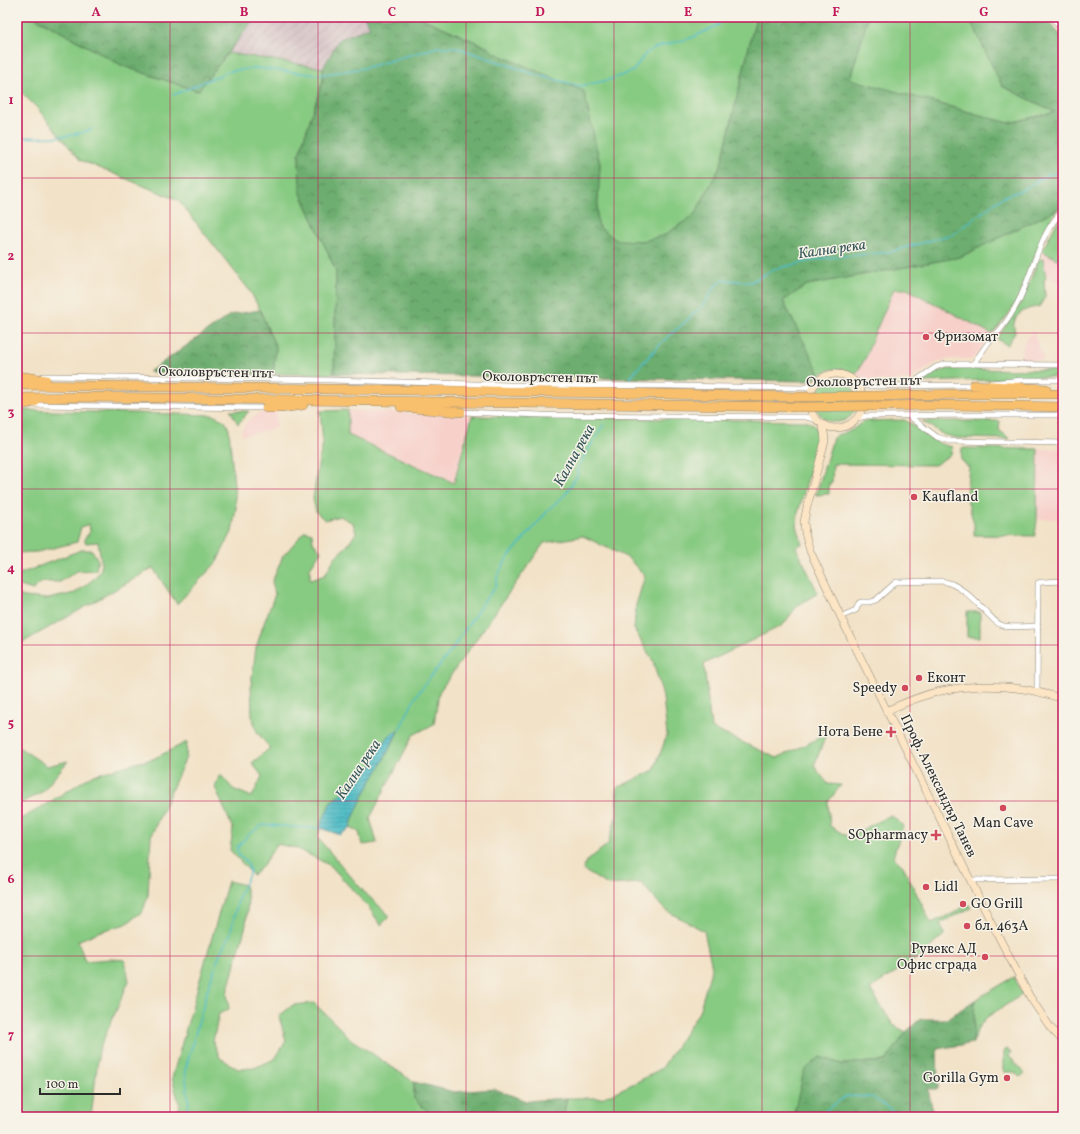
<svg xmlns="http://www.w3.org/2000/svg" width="1080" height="1134" font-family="Vollkorn,serif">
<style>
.built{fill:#f7d0ca}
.industrial{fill:url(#industrial-furrows)}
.green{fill:#87ca82;stroke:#597a56}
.forest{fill:url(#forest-crowns);stroke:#4c6c4e}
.water{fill:url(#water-rules);stroke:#3d7479}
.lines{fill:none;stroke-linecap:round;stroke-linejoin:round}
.stream{stroke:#4fbdc7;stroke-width:1.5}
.street-casing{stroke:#8e8679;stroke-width:6}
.secondary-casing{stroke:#8e8679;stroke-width:8}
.highway-casing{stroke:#8e8679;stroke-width:10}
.street{stroke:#fff;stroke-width:5}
.secondary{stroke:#fce5c4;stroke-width:7}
.highway{stroke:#f8bf6c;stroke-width:9}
.highway-bridge-casing{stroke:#8e8679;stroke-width:10;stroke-linecap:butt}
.highway-bridge{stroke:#f8bf6c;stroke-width:9}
.grid{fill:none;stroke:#c2185b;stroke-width:1;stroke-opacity:0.55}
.poi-dot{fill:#d1495b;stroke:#f7f3e8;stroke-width:1.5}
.labels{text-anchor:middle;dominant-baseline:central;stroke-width:3;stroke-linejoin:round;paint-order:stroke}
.poi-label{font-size:14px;fill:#2b2b2b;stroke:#f7f3e8;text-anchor:start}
.street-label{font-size:14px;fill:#2b2b2b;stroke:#f7f3e8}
.water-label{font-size:15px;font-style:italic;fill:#36575a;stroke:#f7f3e8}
.neatline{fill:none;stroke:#c2185b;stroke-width:1.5}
.grid-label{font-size:13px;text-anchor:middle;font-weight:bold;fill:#c2185b}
</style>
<defs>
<pattern id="industrial-furrows" width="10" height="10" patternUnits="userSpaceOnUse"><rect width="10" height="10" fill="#d2bec2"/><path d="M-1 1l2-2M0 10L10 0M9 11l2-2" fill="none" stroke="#b4a3a7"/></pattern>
<pattern id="forest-crowns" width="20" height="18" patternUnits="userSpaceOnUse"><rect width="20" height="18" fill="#6dae70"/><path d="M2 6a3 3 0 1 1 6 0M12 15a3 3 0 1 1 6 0" fill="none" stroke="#5a8e5c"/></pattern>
<pattern id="water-rules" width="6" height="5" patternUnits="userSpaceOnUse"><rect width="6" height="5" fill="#4fbdc7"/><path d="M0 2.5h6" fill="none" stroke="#429aa2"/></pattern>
</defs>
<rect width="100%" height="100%" fill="#f7f3e8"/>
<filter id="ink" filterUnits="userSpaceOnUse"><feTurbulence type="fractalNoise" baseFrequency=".025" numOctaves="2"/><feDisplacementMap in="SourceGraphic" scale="8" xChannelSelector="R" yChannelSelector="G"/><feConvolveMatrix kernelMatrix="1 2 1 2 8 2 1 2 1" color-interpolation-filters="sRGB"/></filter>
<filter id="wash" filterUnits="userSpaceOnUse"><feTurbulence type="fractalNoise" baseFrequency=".012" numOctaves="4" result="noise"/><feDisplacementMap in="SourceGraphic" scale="16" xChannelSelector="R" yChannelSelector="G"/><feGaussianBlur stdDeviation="0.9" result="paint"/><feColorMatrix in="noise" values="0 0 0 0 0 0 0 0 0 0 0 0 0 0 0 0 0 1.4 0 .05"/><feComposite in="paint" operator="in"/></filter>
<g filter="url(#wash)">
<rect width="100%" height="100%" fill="#f2e2c7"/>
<g class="built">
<polygon points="1042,251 1063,262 1063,284 1052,279 1050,275 1046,275"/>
<polygon points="894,289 906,289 992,334 973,359 952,359 944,360 936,363 909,380 869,381 864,380 856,374 866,357 871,342"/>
<polygon points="1033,331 1044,360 1020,360 1023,344"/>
<polygon points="348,410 472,416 455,483 348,435"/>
<polygon points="268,412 277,412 276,428 243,436 241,432 245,424 251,418 260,413"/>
<polygon points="1038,449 1063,449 1063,519 1037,519"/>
</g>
<polygon class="industrial" points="256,17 364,17 370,27 339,39 323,68 228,53"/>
<g class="green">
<polygon points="17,17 34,17 123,66 197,91 228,53 323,68 323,80 299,154 300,191 336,271 334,374 273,374 276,348 260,310 250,291 178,200 80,160 37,108 17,88"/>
<polygon points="420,17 755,17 755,21 721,165 695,214 665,235 643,241 616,240 599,227 597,217 600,164 489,48"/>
<polygon points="868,17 969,17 1002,86 1055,112 1009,123 850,79"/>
<path d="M1058,209L1051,219L1043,235L1018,299L1008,315L992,334L907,289H894L871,342L866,357L856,374C840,368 835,366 820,374L783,301L807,285L960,257Z"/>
<polygon points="1063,215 1063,262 1042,251 1056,224"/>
<path d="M1041,259H1043L1046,278L1044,280L1045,297L1039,307C1030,307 1016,312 1014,323C1013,326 1015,330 1015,333L1007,345L997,339L1022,301L1038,261Z"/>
<polygon points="948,369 1063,370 1063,377 1024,377 986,380 924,382 925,380 937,372"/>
<circle cx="836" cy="401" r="21"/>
<polygon points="17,410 213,415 225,421 229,429 236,508 232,532 216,563 177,604 153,568 20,644 17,658 17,594 24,597 48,599 75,593 95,578 101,569 101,560 98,542 86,543 84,539 90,532 89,524 81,527 77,542 37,552 17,553"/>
<path d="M348,410V435L454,483L472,416L806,421C814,424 818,428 820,436L798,513L797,525L802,544L796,547L818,593L797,606L783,625L704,664L711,728L777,758L826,735L814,766L828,784L841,785L828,802L830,826L848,837L891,815L903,826L893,857L903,866L931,923L954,913L968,904L971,908L940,923L945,934L920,956L870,989L893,1025L906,1032L886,1061L842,1064L820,1057L792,1117H563L567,1098H602L639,1081L662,1068L699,1012L712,967L704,931L665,910L641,883L608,885L583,870L587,861L608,844L617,815V788L654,770L667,735L663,697L653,661L634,629L636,605L645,576L628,558L583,536L544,543L439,692L434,724L413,735L370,818L377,843L362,845L359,832L350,828C360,793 385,763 399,729C391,734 382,743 377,751C371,761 372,769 362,778C355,785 336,795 331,803C324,814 323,826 317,837L365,893L390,916L381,925L369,908L331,866L296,848L277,844L261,868L253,875L230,850L233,829L215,787L220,774L233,789L252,797L262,776L252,763L270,748L257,732L252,716L251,685L256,648L263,626L275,594L272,582L283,556L305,531L312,533L313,542L321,551L310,568V580L325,575L335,557L347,546L356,533L353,523L340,516L325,520L316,512L313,499L318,465L323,443L320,411Z"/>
<polygon points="230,411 249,411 238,424 232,413"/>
<path d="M904,420C914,424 920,431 928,437C935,442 943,445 952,447L951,454L935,465L833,464L832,483H829V494L816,495L833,438L837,435L852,430L864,421Z"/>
<polygon points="922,421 1000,421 999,430 1010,439 957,438 944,435"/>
<polygon points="962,448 1038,449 1037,519 1035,536 974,535 974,524 966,495 969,467 961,460"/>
<polygon points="81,550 92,550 98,560 96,570 77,571 60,582 41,582 33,590 17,585 17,575"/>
<rect x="967" y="612" width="13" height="25"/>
<polygon points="187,742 186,757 151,836 148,895 143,911 126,924 98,932 78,941 85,961 110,959 125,960 129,981 99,1050 91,1117 17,1117 17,821 40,808 91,776 128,765 153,759"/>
<polygon points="17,743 17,746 47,766 68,761 42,792 17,805"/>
<polygon points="228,881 245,885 248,899 246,925 227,993 229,1009 219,1014 213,1041 220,1058 238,1069 254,1068 275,1059 286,1041 279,1016 293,1005 314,1003 352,1040 414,1082 414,1099 434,1117 173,1117 180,1106 172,1078"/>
<polygon points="1014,977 1023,994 987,1017 978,1028 973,1043 975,1000"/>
<polygon points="1006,1049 1011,1053 1009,1056 1025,1073 1020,1077 1014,1072 1004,1072 1004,1052"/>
</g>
<g class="forest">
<polygon points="34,17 256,17 198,91 123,66"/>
<polygon points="364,17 420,17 489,48 493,52 584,91 600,164 597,217 599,227 616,240 643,241 665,235 695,214 721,165 755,21 755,17 868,17 850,79 1009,123 1055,112 1002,86 969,17 1043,17 1063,37 1063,206 1058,209 960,257 807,285 783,301 820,374 813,380 805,381 334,374 336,271 300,191 299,154 323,80 323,68 339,39 370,27"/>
<polygon points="260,310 276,348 273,374 149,372 230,315"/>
<polygon points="975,1000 973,1043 937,1049 938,1089 928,1089 934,1117 792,1117 794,1113 804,1071 820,1057 842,1064 886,1061 906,1032 920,1019 947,1019"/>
<polygon points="414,1082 454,1092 495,1089 526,1101 567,1098 563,1117 434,1117 414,1099"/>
</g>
<polygon class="water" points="399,729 380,767 365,792 353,818 350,828 340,835 321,828 321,824 331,802 363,777 371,767 377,751 389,736"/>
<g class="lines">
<g class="stream">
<polyline points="173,95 230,71 256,68 319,75 364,68 438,47 455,47 534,74 580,86 609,80 633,71 645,54 654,48 691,38 718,25 726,17"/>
<path d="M17,137C43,138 68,139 92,129"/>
<polyline points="630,379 633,374 661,343 683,324 703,305 716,285 723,280 751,282 774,269 825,258 890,252 953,234 1003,197 1024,189 1047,175 1058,172 1063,173"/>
<polyline points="399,730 416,696 431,676 451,651 484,601 495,588 498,575 506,560 551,507 565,495 577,476 580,463 604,424"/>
<polyline points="184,1117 189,1104 185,1071 208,988 221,951 230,935 239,896 250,872 247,862 239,856 237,848 248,835 263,825 312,828 322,828"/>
<polyline points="822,1117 826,1110 846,1096 872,1097 902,1117"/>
</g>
</g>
</g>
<g filter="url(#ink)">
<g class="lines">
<defs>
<g id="street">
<polyline points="1051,17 1063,29"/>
<path d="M973,364C979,356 985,347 991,339C994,336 997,333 1000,330C1007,321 1013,312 1018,302C1033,274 1039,232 1063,211"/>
<polyline points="43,376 331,380 510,385 667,386 803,388 811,386 818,381"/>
<polyline points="990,383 1023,380 1063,380"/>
<polyline points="857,384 862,386 869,386 974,385"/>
<polyline points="909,385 936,367 945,364 973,364 1063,365"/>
<polyline points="33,405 266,408"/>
<polyline points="461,412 542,415 806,417 817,420"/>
<polyline points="909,416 937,437 950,441 1063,443"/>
<polyline points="858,418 866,416 978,415 1063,415"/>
<path d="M840,617L856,610L859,603L861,602H870L876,600L896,582L942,581C960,584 974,600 987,613C992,618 996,624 1004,626C1013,628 1028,626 1038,626"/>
<polyline points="1037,691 1038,583 1042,582 1063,581"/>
<polyline points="970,880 1063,879"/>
</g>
<g id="secondary">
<circle cx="836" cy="401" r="27"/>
<polyline points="822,424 824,432 825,441 807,507 804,522 805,533 810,551 846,628 990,920 1030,997 1050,1027 1063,1041"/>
<path d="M886,711C904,703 922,695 941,691C981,682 1025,686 1063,699"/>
</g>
<g id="highway">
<polyline points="17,376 46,380"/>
<polyline points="17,385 619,393 798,397"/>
<polyline points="973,385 1046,389"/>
<polyline points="873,396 964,394 1063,394"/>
<polyline points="17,398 90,397 798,407"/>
<polyline points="19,405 35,402"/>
<polyline points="874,406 948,405 1063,407"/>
<polyline points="401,407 461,412"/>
<polyline points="266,408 281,408 303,405"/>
</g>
</defs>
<use href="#street" class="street-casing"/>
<use href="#secondary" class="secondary-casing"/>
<use href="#highway" class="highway-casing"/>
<use href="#street" class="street"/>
<use href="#secondary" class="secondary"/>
<use href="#highway" class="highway"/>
<defs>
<g id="highway-bridge">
<polyline points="798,397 873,396"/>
<polyline points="798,407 874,406"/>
</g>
</defs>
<use href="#highway-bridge" class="highway-bridge-casing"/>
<use href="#highway-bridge" class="highway-bridge"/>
</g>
</g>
<path class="grid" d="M170,17V1117M318,17V1117M466,17V1117M614,17V1117M762,17V1117M910,17V1117M17,178H1063M17,333H1063M17,489H1063M17,645H1063M17,801H1063M17,956H1063"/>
<g class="poi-dot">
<circle cx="926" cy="337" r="4"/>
<circle cx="914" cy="497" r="4"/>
<circle cx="919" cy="678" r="4"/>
<circle cx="905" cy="688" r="4"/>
<path d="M889 726h4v4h4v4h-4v4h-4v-4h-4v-4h4z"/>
<circle cx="1003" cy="808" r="4"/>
<path d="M934 829h4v4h4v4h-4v4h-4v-4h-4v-4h4z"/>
<circle cx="926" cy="887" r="4"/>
<circle cx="963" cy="904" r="4"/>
<circle cx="967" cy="926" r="4"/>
<circle cx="985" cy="957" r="4"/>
<circle cx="1007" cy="1078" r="4"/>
</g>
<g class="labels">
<g class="poi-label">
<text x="934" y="337">Фризомат</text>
<text x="922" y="497">Kaufland</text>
<text x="927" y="678">Еконт</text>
<text x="897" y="688" text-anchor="end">Speedy</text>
<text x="883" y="732" text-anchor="end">Нота Бене</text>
<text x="1003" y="823" text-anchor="middle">Man Cave</text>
<text x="928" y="835" text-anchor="end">SOpharmacy</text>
<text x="934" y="887">Lidl</text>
<text x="971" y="904">GO Grill</text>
<text x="975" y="926">бл. 463А</text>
<text x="977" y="949" text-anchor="end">Рувекс АД<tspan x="977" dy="16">Офис сграда</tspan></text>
<text x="999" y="1078" text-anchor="end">Gorilla Gym</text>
</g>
<g class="street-label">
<text transform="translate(216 373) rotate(1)">Околовръстен път</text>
<text transform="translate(540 378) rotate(1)">Околовръстен път</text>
<text transform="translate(864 382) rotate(-1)">Околовръстен път</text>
<text transform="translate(938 786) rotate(64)">Проф. Александър Танев</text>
</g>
<g class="water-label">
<text transform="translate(832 250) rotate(-8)">Кална река</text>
<text transform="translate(575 456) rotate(-61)">Кална река</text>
<text transform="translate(359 770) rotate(-56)">Кална река</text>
</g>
</g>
<rect width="1080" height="1134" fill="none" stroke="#f7f3e8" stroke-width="44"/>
<path d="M40 1088v6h80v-6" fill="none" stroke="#2b2b2b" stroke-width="2"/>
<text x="46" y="1088" font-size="12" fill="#2b2b2b" stroke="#f7f3e8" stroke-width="3" paint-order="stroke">100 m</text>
<rect x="22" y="22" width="1036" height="1090" class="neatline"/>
<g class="grid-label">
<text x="96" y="16">A</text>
<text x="244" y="16">B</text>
<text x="392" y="16">C</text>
<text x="540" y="16">D</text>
<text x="688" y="16">E</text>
<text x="836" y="16">F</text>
<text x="984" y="16">G</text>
<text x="11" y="104">1</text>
<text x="11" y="260">2</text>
<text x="11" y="416">3</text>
<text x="11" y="572">4</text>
<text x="11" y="727">5</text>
<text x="11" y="883">6</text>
<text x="11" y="1039">7</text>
</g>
</svg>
